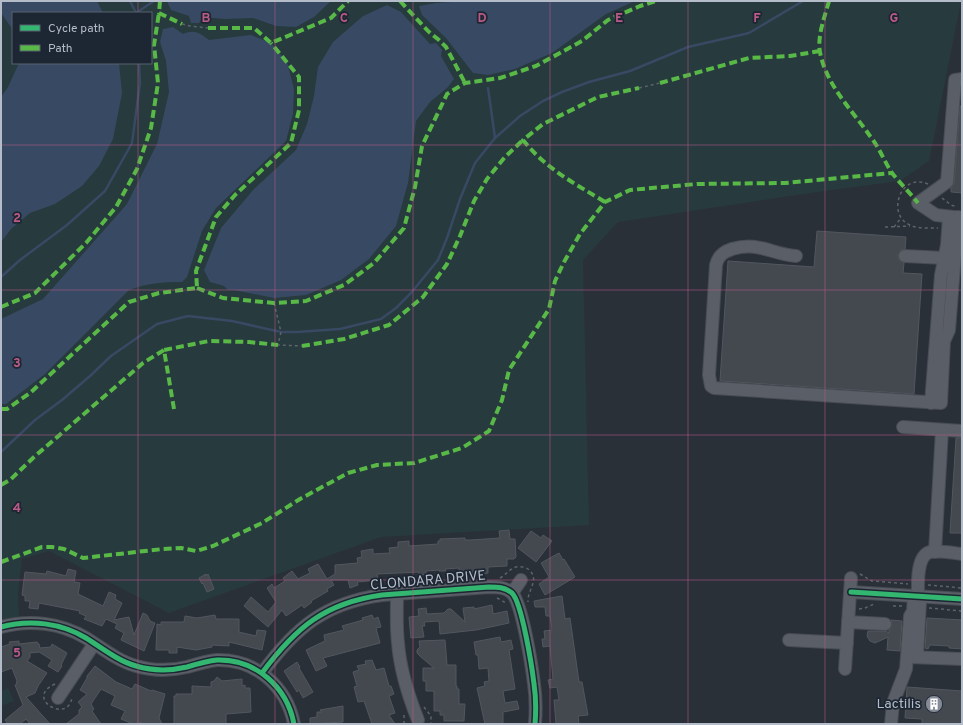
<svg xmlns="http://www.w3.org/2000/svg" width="963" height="725" font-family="Overpass,sans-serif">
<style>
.green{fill:#273a3e;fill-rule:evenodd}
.water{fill:#384963}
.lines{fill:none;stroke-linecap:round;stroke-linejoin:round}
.stream{stroke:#384963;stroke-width:2.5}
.building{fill:#444950;stroke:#52575f}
.minor-casing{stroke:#484c53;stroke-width:14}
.path{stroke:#5d636a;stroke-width:1.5;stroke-dasharray:3 3;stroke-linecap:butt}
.minor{stroke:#5a5e66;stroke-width:12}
.quiet{stroke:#58b947;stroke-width:4;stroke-dasharray:8 4;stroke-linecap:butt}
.cycleway-casing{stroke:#1d2633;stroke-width:8}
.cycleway{stroke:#33b770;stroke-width:5}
.grid{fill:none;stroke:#bc5a87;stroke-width:1;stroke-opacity:0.55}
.labels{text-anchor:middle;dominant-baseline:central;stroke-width:3.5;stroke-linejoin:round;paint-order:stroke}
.street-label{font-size:14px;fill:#b4bcc9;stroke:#1d2633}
.poi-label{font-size:14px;fill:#b4bcc9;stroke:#1d2633;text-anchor:end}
.grid-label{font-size:13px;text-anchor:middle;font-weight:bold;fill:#bc5a87;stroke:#1d2633;stroke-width:3.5;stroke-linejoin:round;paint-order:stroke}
</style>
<rect width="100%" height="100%" fill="#2a3038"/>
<g class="green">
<path d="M1,1H961L929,161L900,181L810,193L618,222L583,260L589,525L381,537L169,613L49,551L22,559L18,592L19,623L1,627ZM13,13H151V63H13Z"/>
<polygon points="8,688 14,701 1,706 1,691"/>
</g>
<g class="water">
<polygon points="1,1 97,1 103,13 13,13 13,30 1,13"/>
<polygon points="167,1 331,1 314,17 296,27 276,26 253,18 224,19 203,17 199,23 191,23 189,16 171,10"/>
<polygon points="468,1 635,1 606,14 552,53 515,69 488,75 473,73 446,38 422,15 419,6 436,3"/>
<polygon points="387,5 401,12 430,44 436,43 442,50 441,56 454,79 448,87 430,102 416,121 408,183 396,226 369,259 341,280 306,295 274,298 234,290 228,290 224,286 210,282 204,270 221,228 254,189 296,150 307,124 314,96 318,67 333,42 363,16"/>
<path d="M173,27L183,34C194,29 200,33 209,40L251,35L271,43L287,62L294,89L293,114L286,141L216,208L202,231L187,277L182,282C162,282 148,283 129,290L45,374L6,404H1V319L43,299L127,204L157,144L169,92L166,61L160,42L163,29Z"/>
<polygon points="19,63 119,63 122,93 113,139 99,166 82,186 55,204 30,213 11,229 1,242 1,97 8,87"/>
</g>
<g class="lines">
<g class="stream">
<polyline points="130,1 136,13"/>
<polyline points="136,13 154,1"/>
<polyline points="488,88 495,138"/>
<polyline points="1,277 20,260 67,225 105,191 132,143 140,83 139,63"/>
<polyline points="1,452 35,420 62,400 90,376 111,356 157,324 188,316 232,321 281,332 297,332 340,329 381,319 396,308 411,293 438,260 447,238 460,199 475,163 495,138 520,116 543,101 562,92 589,82 630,71 688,47 749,33 803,1"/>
</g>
</g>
<g class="building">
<polygon points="960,106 962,106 962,193 951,192 951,188 954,183"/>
<polygon points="817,231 906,237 905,249 901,250 898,255 899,260 904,263 903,273 922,274 914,394 720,381 728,261 814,267"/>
<polygon points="956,438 962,438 962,533 950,533"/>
<polygon points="509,530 510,539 515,539 516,557 514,559 507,559 507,566 488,567 488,573 480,574 479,572 459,573 459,568 445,569 446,571 439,571 439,570 426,571 426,574 419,575 419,572 377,574 378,580 357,582 358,585 350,588 348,580 331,580 334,585 327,589 328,591 311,601 312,602 304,608 302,605 286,616 282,610 268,627 244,606 251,597 268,612 276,602 267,588 272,584 274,588 285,581 283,578 292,571 298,579 310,573 308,569 318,564 327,579 335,574 335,565 358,563 357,558 362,557 361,551 373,549 373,554 390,553 389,548 398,547 398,542 409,541 409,546 438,544 438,541 440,541 440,539 465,538 465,540 471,540 500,538 499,531"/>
<polygon points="531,531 541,538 543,535 552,541 536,562 518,548"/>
<polygon points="559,553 563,560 564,559 575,577 545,595 539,584 549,577 541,563"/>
<polygon points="68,569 76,571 74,582 80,583 78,594 103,606 109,592 116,595 115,599 122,603 114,620 129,617 134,635 143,613 147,615 150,621 155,623 144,651 121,640 124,633 115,628 117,624 106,619 102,626 84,619 86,616 79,613 80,611 39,603 38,609 29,608 30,601 25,601 25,596 22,595 25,572 46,574 47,571 66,576"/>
<polygon points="206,574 206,576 208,574 214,589 207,592 203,583 202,584 199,578"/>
<polygon points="562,596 565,619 570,618 579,682 582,682 588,715 578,716 579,724 556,724 554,700 559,700 557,687 550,688 548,680 553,679 550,646 543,647 542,639 545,639 544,631 552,630 550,616 546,616 545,607 535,607 534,601"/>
<polygon points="492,605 493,614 507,611 509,623 476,630 440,634 439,621 424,622 425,626 422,626 424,637 411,638 409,617 419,616 418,609 426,608 427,614 444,613 448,609 451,609 465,622 463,608 474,607 474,609"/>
<polygon points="215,615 216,619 239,619 239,632 256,636 257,630 266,631 262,650 229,642 229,646 212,645 212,647 196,650 177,647 177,653 169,653 169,650 156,650 157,624 161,625 161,622 184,622 185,616 197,618"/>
<polygon points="372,615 374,619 378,617 381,627 376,628 380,643 323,658 327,666 316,671 306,650 325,641 324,635 344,630 342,626 363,620 362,618"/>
<polygon points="927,618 962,620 962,649 949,648 949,646 930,645 928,649 925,648"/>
<polygon points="891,620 902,621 900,651 887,650 888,637 875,643 870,641 867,636 868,631 886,631 889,633 889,630 892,625"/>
<polygon points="500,637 501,642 511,640 513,649 509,650 515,689 503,691 505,703 517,701 519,709 503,712 503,724 485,724 477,688 485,686 484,682 489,681 488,668 479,669 478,655 476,655 474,642"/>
<polygon points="445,640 447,665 456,665 456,686 457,686 457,689 459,689 459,704 465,704 464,721 444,721 444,715 440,715 440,711 434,711 434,691 426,691 426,681 423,681 423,668 434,668 421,657 417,653 417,650 420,647 419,641"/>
<polygon points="19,641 19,644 37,642 39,644 40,648 51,647 52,644 67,653 61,665 62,666 58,672 48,666 52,660 39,652 30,653 30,657 27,661 47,673 38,686 35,693 26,697 50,724 30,724 26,719 20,724 8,724 5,720 23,705 15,685 16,685 17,681 12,668 1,672 1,647 10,644 9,642"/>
<polygon points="372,660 376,670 384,668 389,686 391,686 394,694 389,696 395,713 389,715 395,724 372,724 364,701 358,702 354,687 357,686 353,672 359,670 357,666 366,664 365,661"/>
<polygon points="297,662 300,667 299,668 313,692 303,698 299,690 297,692 284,671"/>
<polygon points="95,666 116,682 132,689 135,684 151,691 152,690 165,694 159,718 162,724 145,724 138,722 137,724 133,724 121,719 125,711 111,705 115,696 101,689 91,704 94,709 92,711 101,724 66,724 79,714 79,710 82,707 78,702 87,694 80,690 87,678 87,676"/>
<polygon points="217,677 222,681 242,679 242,686 245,685 245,688 250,688 251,712 226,714 226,724 174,724 174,696 176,696 176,694 192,694 192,686 211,687 211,682 214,681"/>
<polygon points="907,687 962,691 962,724 922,724 922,719 905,718"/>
<polygon points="343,706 343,722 310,724 310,718 317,717 317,712 322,712 320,710"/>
</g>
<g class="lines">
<defs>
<g id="minor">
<polyline points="962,79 955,80 947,182 918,203 936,215 962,218"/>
<path d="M796,256C771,254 758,241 732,249C723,252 718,256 716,265L709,375L711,386L714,388L941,403L944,341L949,330L958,217"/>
<polyline points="905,256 944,258"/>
<polyline points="931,403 941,275 947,245 949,217"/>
<polyline points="903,427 962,431"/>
<polyline points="935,552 942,430"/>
<polyline points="851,592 962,599"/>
<path d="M397,593C397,610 396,626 398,643C400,669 408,695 418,720"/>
<polyline points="512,593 521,580"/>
<path d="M918,596C918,585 916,556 930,552C939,550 952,553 962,554"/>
<polyline points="848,622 885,624"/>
<path d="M1,627C30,619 61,623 86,638C102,648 118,661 136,666C153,671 170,671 187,667C197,664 207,661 217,660C256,659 287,687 294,724"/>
<polyline points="789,640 847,643"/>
<polyline points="909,657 962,659"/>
<polyline points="917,657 920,602"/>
<polyline points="845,669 851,578"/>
<path d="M262,673C296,627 325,603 382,595L489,587C497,587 505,587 512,593C522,603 532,667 534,684C536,697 536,711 535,724"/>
<polyline points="58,698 94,644"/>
<polyline points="891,724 893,703 906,669 910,616 913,611 914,596"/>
</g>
</defs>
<use href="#minor" class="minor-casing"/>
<g class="path">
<polyline points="182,24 190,26 208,28"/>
<polyline points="639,88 660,83"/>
<path d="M928,184C900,172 886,215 910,225C918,229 929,228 938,228"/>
<polyline points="942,198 951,205 957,207"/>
<polyline points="885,227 910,226"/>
<polyline points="894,227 901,218"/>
<polyline points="274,303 281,332 278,345 302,346"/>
<polyline points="860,574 872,581 908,584"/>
<path d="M500,578C506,575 509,569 516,567C520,566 525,567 528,569C541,579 527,590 528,602"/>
<polyline points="928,585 962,588"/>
<polyline points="497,598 506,603"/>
<polyline points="893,606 903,606"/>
<polyline points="929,608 962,611"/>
<polyline points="859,609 865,608 874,604"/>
<path d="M55,684C23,698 69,725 72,697"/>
<polyline points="424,707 431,716 431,724"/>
<polyline points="404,724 404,714"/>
</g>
<use href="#minor" class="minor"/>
<g class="quiet">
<polyline points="160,1 159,13 182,24"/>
<polyline points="400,1 429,32 439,40 446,47 465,83"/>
<path d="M829,1C825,16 817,36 820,52C826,85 852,110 870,136C879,147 884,161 892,173C900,183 910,193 918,203"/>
<polyline points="208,28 254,28 271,43 331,18 348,1"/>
<polyline points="660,83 749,58 790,56 820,51"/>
<path d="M605,202C574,183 546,169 523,140L543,124L598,97L639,88"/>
<polyline points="197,288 223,298 274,303 306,301 344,285 374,263 404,228 415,187 422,146 447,94 465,83 500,78 536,66 582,41 608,20 640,6 656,1"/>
<polyline points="1,307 35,293 86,243 116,207 137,169 151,128 158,83 154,45 159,13"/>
<polyline points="302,346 344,339 389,325 423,297 447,264 460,236 474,201 487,179 505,157 523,140"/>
<polyline points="1,409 7,409 30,393 129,302 159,293 197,288 196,271 216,217 235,195 291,143 299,110 299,77 271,43"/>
<polyline points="174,409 164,350 209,341 249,342 278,345"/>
<polyline points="1,485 10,480 34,457 143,363 164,350"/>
<polyline points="1,562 42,547 52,547 64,549 83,558 163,549 181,548 196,551 213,546 262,523 300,499 348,473 377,465 414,463 462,448 489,431 502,400 509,370 549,309 555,281 564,262 580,234 605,202 630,190 697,184 785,183 892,173"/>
</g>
<defs>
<g id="cycleway">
<polyline points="851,592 962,599"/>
<path d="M1,627C30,619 61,623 86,638C102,648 118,661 136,666C153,671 170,671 187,667C197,664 207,661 217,660C256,659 287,687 294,724"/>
<path d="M262,673C296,627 325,603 382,595L489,587C497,587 505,587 512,593C522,603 532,667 534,684C536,697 536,711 535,724"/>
</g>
</defs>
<use href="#cycleway" class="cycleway-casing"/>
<use href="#cycleway" class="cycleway"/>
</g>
<path class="grid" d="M138,1V13M275,1V724M413,1V724M550,1V724M688,1V724M825,1V724M138,63V724M1,145H962M1,290H962M1,435H962M1,580H962"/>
<defs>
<symbol id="building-disc" viewBox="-11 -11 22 22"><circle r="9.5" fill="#848b96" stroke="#1d2633"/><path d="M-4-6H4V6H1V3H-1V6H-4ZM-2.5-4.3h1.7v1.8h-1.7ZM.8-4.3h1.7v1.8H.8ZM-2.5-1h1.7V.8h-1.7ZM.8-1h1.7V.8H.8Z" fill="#fff"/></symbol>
</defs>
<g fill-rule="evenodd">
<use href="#building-disc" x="924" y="694" width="20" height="20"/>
</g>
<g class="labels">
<g class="street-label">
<text transform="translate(428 581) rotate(-5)">CLONDARA DRIVE</text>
</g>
<g class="poi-label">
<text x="921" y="704">Lactilis</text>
</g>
</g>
<g class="grid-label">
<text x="206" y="22">B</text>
<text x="344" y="22">C</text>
<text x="482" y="22">D</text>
<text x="619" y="22">E</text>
<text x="757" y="22">F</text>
<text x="894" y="22">G</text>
<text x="17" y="222">2</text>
<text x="17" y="367">3</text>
<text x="17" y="512">4</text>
<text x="17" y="657">5</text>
</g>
<rect width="963" height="725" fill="none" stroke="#b4bcc9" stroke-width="4"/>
<rect x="12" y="12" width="140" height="52" fill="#1d2633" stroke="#59626f"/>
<rect x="20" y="25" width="20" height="6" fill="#33b770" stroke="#59626f"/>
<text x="48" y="32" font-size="12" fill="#b4bcc9">Cycle path</text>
<rect x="20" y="45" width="20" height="6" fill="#58b947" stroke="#59626f"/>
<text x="48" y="52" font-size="12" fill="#b4bcc9">Path</text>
</svg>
